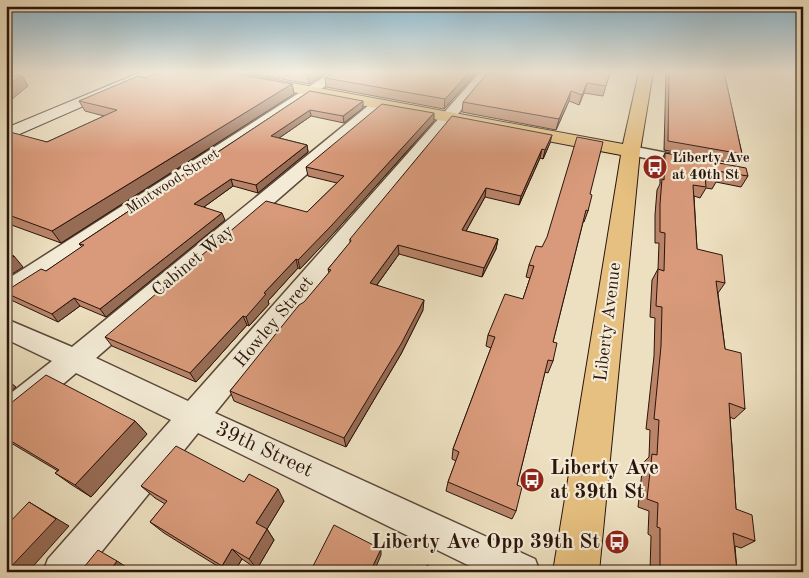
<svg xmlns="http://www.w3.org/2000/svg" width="809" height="578" font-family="'Old Standard TT',serif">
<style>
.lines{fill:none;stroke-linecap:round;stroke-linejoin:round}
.street-casing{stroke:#5b4739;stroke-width:3}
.secondary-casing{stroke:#2a140c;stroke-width:2}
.primary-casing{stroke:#2a140c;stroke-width:2}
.street{fill:#f3ebd6;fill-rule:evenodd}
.secondary{fill:#f3ebd6;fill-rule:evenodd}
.primary{fill:#e6c080;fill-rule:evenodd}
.wall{fill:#ba8469;stroke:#2a140c}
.shaded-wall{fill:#976c55;stroke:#2a140c}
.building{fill:#d89a7a;stroke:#2a140c}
.labels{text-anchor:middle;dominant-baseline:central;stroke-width:4.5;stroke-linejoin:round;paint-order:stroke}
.far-poi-label{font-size:15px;font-weight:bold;fill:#2a140c;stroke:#f3ebd6;text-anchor:start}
.far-street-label{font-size:15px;fill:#2a140c;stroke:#f3ebd6}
.street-label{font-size:18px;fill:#2a140c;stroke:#f3ebd6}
.near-street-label{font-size:21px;fill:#2a140c;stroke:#f3ebd6}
.near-poi-label{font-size:21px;font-weight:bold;fill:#2a140c;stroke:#f3ebd6;text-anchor:start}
</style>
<rect width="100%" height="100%" fill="#ede0c0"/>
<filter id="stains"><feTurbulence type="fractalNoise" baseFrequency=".004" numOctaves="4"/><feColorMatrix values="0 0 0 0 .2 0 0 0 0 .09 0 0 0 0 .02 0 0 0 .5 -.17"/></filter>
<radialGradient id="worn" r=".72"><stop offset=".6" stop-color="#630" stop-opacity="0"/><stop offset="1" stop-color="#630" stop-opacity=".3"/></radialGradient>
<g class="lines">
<defs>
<g id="street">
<polygon points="332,72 346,72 14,297 6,299 6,280"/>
<polygon points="480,72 492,72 215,413 535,559 540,572 482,572 198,433 85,572 43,572 48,559 171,420 76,373 16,424 6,428 6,397 52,361 6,339 6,319 72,347 374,101 384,101 385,104 384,107 96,358 188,401"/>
<polygon points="631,146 693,158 701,163 693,168 626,154 623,151 626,148"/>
</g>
<polygon id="secondary" points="141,72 161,72 6,140 6,128"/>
<polygon id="primary" points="201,72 232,72 623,144 639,72 653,72 640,151 599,572 553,572 621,155 208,76"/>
</defs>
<use href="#street" class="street-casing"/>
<use href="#secondary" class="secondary-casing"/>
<use href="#primary" class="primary-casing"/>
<use href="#street" class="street"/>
<use href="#secondary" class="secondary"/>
<use href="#primary" class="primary"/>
</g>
<g class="wall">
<polygon points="244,72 328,72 309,84"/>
<polygon points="477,72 444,109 326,87 325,78"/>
<polygon points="610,72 603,96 584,93 579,105 569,101 556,130 462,112 463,102"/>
<polygon points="666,72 724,72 742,154 737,164 664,150"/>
<polygon points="146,78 292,84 294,94 61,243 6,223 6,134 47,142 104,116 85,111 79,101"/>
<polygon points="310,91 363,108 344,123 311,116 279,138 307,145 308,152 258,193 233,186 204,207 225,220 106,317 80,306 58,322 11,300 6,294 6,291 46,271 82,247 79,244"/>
<polygon points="434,121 333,234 300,269 298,268 268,301 269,304 249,326 247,325 196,382 112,346 105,337 307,212 337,183 308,176 306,167"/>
<polygon points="550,143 543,159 540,158 519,205 485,197 466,231 498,239 496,249 482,277 399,254 377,285 423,310 401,354 346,447 234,401 230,391 329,273 328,269 350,243 350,239"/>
<polygon points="665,153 748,176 741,187 716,182 712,189 706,188 700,198 694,196 697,249 725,283 718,293 725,349 745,409 734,419 730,417 736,509 755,541 741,548 735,546 737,571 739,572 650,572 651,536 648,534 649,511 638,507 643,463 649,457 650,430 646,429 654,356 655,318 650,317 652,280 658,269 659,243 655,243 655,215 657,190 660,184 660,163"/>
<polygon points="590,194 588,211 584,222 583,222 553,342 553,361 548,373 545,372 517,485 516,511 512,519 446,491 448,482 456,461 452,459 453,449 491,348 486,346 488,335 523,299 530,278 526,277 529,265 542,247"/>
<polygon points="6,407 135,421 147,434 91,497 72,485 55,473 58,471 6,440"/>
<polygon points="244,482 284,501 267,529 274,540 257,569 242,559 234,572 227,572 164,533 150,522 165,504 155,498 141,486"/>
</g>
<g class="shaded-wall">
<polygon points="312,72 328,72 309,84 308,75"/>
<polygon points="470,72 477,72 444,109 445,99"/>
<polygon points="22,75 28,86 6,104 6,87"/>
<polygon points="587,83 584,93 579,105 582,95"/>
<polygon points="292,84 294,94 61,243 52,231"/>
<polygon points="571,91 569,101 556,130 559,119"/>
<polygon points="363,101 363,108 344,123 343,116"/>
<polygon points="310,110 311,116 272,143 271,136"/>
<polygon points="434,113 434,121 333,234 300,269 298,260"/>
<polygon points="552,135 550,143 543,159 545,150"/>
<polygon points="307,145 308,152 258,193 256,185"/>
<polygon points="542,149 540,158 519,205 521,196"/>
<polygon points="231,179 233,186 197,212 194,204"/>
<polygon points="486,188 485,197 461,240 462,230"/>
<polygon points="222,213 225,220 106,317 100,309"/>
<polygon points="498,239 496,249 482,277 484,268"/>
<polygon points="398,245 399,254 371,293 370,283"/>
<polygon points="14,256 23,267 6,278 6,261"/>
<polygon points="296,259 298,268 268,301 269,304 249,326 246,317 264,293"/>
<polygon points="74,298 80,306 58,322 52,314"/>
<polygon points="424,300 423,310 401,354 346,447 344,438"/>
<polygon points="243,316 247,325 196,382 190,373"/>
<polygon points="6,379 16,387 6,395"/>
<polygon points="135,421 147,434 91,497 75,485"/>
<polygon points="278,489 284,501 264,534 256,523"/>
<polygon points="29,502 69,526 28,572 6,572"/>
<polygon points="267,529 274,540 257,569 249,559"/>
<polygon points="232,549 242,559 234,572 228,572 222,566"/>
<polygon points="381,549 381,555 374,572 370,572"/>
<polygon points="117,561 128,568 125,572 109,572"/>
</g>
<g class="building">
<polygon points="159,72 226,72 292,84 52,231 6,214 6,134 10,132 47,142 117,110 79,101 138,76 146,78"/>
<polygon points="294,72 312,72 308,75"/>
<polygon points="334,72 470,72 445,99 325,78"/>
<polygon points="488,72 610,72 606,86 587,83 582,95 571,91 559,119 463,102"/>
<polygon points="669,72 724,72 742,154 668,141"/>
<polygon points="22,75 6,87 6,76"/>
<polygon points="310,91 363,101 343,116 310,110 271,136 307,145 256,185 231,179 194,204 222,213 100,309 74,298 52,314 6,293 6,291 41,269 46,271 84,245 79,244"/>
<polygon points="382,104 434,113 332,225 298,260 296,259 264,293 266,294 246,317 243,316 190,373 105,337 266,201 307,212 344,176 306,167"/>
<polygon points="452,116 552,135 545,150 542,149 521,196 486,188 463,228 462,230 498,239 484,268 398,245 370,283 424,300 401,344 344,438 230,391 299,305 304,302 331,270 328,269 351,241 350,239"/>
<polygon points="577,137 603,142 590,194 592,195 588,211 586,210 553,342 557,343 553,361 548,360 517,485 522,487 516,511 448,482 459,452 453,449 495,337 488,335 505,294 523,299 534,266 529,265 536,246 542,247 547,237"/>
<polygon points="665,153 746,168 748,176 717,171 718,179 705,176 706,187 693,185 697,249 722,255 725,283 716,281 725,349 741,353 745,409 729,403 736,509 752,515 755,541 733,533 737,571 739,572 660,572 660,528 657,527 658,503 647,499 652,454 657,455 659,420 654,419 661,346 662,307 656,306 658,269 664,271 665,233 660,232 660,204 662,179 664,180"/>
<polygon points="6,253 14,256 6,261"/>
<polygon points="46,375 135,421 75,485 55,473 59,470 6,438 6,407"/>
<polygon points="176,446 244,482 249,474 278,489 256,523 267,529 249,559 232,549 222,566 150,522 167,501 141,486"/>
<polygon points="29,502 56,519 6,572 6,526"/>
<polygon points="334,525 381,549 370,572 310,572"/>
<polygon points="98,550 117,561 109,572 80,572"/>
<polygon points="427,565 440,572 425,572"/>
</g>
<linearGradient id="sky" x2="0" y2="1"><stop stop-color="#89b8d1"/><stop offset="0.47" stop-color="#f7f1e3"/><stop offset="1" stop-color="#f7f1e3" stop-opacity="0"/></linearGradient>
<rect width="809" height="153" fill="url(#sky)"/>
<defs>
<symbol id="bus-disc" viewBox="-11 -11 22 22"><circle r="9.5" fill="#8f2418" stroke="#f3ebd6"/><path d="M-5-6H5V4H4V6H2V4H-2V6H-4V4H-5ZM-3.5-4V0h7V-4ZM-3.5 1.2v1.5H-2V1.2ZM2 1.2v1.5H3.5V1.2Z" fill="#fff"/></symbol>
</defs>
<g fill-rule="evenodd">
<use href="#bus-disc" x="641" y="153" width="28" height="28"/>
<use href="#bus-disc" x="518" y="466" width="28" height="28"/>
<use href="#bus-disc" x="603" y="528" width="28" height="28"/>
</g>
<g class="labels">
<g class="far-poi-label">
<text x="672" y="158">Liberty Ave<tspan x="672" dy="17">at 40th St</tspan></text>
</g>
<g class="far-street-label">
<text transform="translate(173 182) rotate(-33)">Mintwood Street</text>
</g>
<g class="street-label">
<text transform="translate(193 261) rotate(-40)">Cabinet Way</text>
<text transform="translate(274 322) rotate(-50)">Howley Street</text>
<text transform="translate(608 322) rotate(-83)">Liberty Avenue</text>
</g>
<g class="near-street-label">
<text transform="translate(264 450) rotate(25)">39th Street</text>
</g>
<g class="near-poi-label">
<text x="550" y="468">Liberty Ave<tspan x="550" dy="24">at 39th St</tspan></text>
<text x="600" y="542" text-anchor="end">Liberty Ave Opp 39th St</text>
</g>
</g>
<rect width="809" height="578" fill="none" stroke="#ede0c0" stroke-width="25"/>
<rect x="8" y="8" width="794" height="563" fill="none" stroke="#2a140c" stroke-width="2.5"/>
<rect x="12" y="12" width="784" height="553" fill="none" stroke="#2a140c"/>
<rect width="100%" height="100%" filter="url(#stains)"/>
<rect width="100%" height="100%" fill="url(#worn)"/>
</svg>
